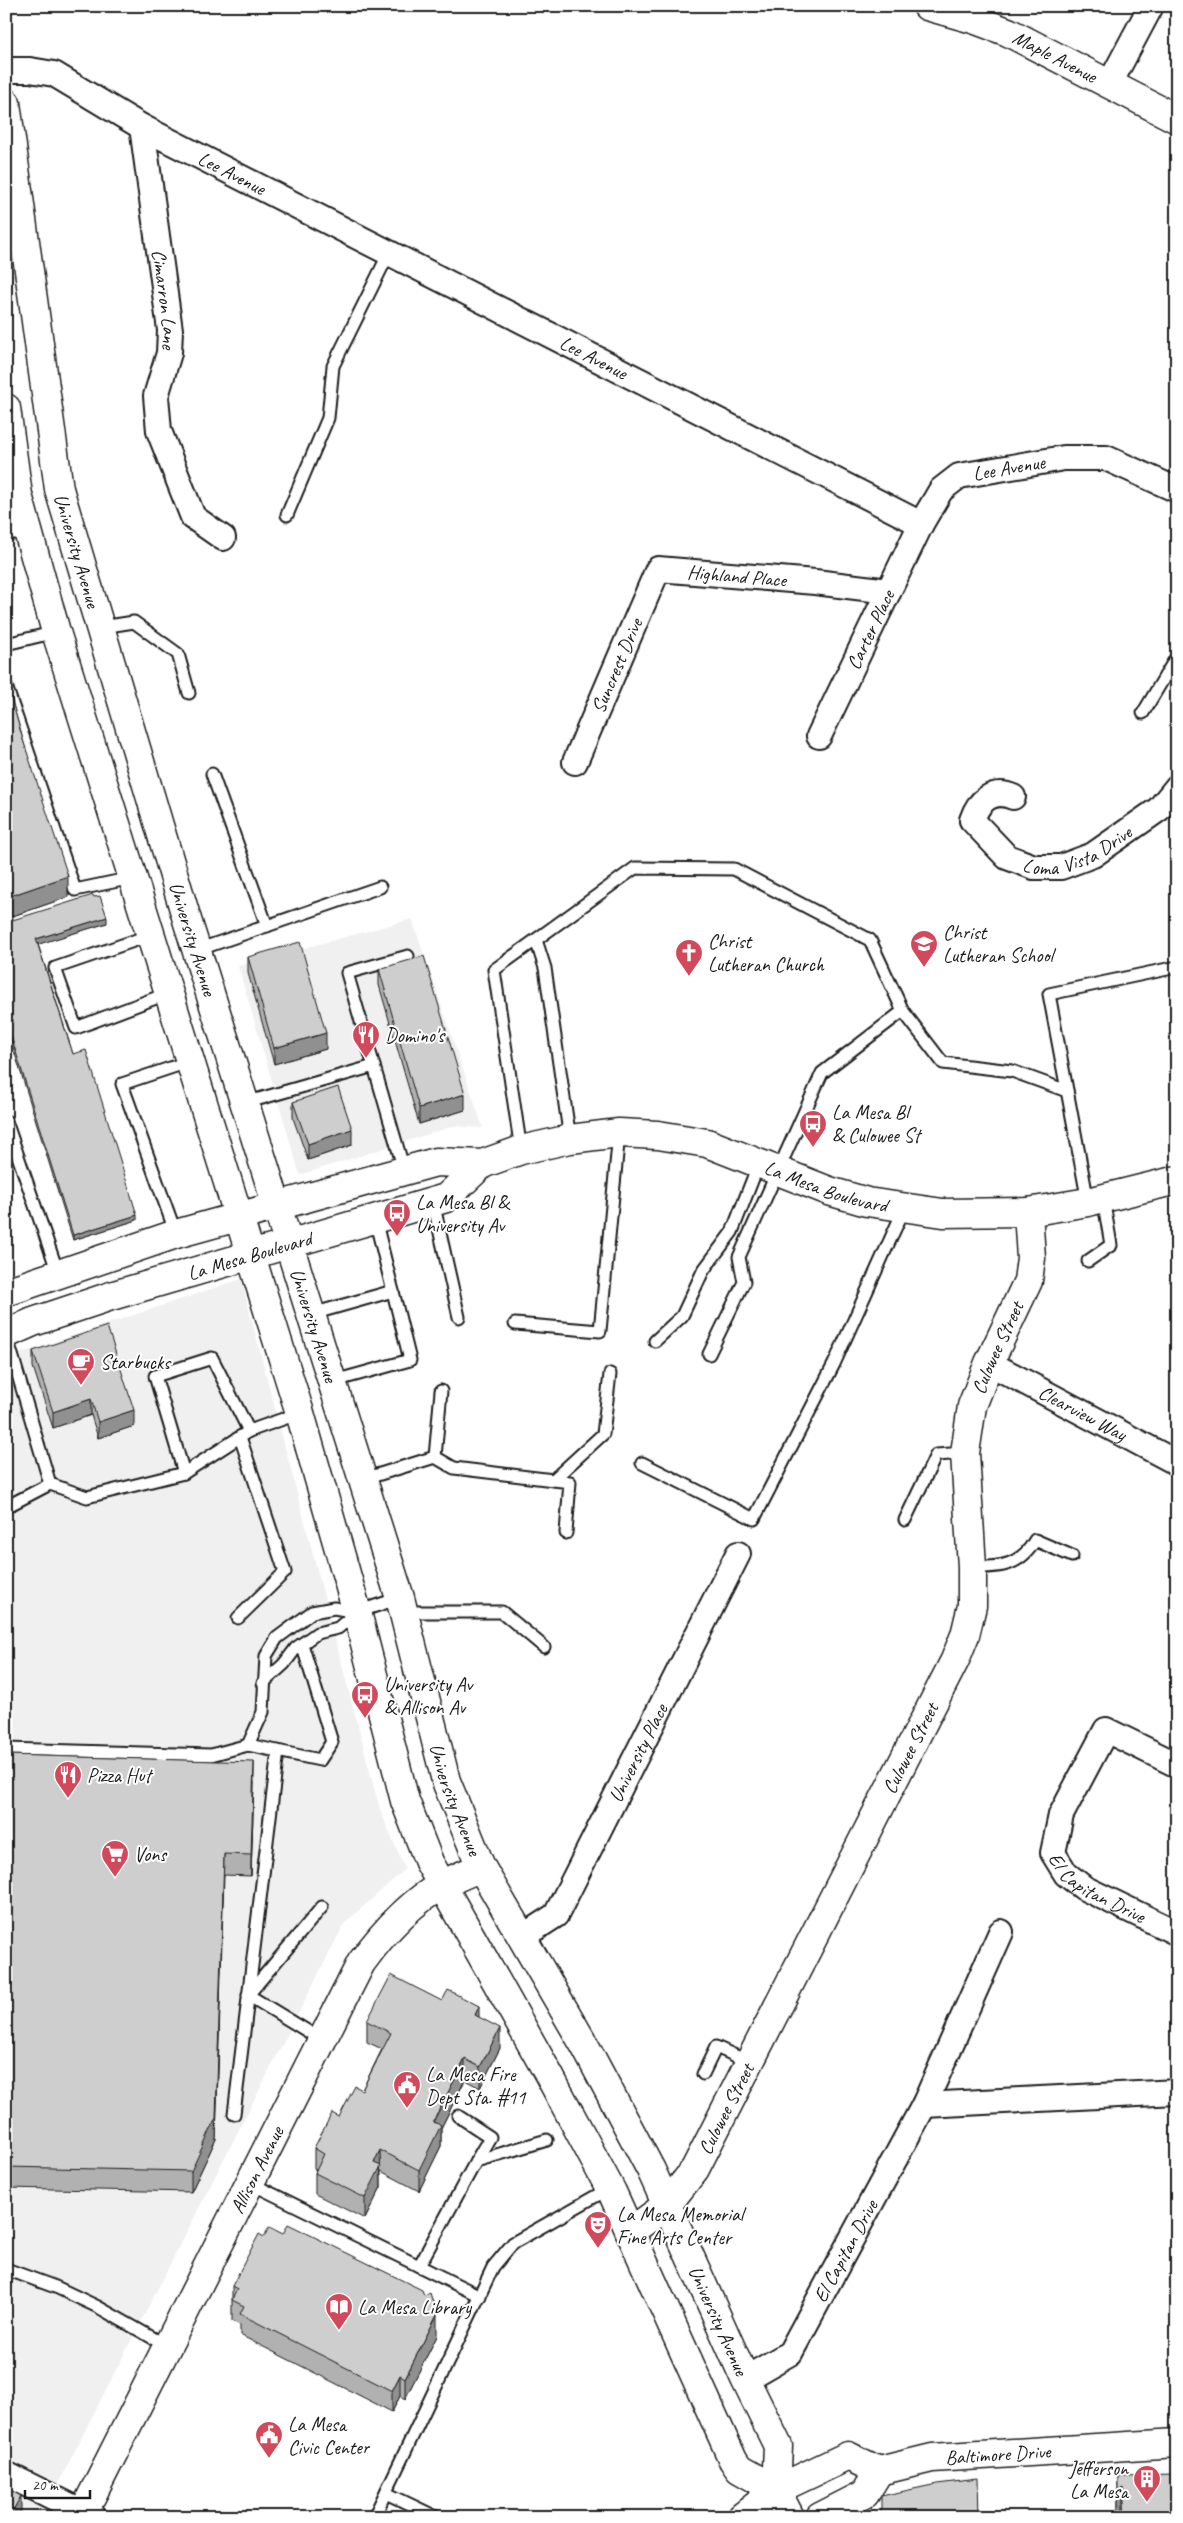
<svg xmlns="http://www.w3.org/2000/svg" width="1183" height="2523" font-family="Caveat,sans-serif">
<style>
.built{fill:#f0f0f0}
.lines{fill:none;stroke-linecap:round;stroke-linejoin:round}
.lane-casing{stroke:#1c1c1c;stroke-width:15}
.street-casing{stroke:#1c1c1c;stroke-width:28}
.secondary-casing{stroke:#1c1c1c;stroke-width:31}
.primary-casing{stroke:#1c1c1c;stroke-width:31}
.lane{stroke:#fff;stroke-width:11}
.street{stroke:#fff;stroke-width:24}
.secondary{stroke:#fff;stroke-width:28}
.primary{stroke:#fff;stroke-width:28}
.wall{fill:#b1b1b1;stroke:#1c1c1c}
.shaded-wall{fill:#909090;stroke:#1c1c1c}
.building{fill:#cecece;stroke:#1c1c1c}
.labels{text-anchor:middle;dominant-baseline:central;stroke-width:4;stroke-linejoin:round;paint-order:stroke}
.street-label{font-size:20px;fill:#1c1c1c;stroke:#fff}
.poi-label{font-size:20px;fill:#1c1c1c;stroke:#fff;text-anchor:start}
</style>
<rect width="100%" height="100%" fill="#fff"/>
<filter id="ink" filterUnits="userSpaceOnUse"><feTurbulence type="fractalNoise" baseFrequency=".02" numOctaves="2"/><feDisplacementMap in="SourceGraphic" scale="10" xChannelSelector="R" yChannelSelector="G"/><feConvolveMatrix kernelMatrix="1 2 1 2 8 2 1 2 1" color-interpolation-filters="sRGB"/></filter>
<g filter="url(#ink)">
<g class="built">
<polygon points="412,919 483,1128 454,1126 300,1175 238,966"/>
<polygon points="241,1279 380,1810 405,1869 344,1924 41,2517 6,2517 6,1358"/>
</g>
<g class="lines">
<defs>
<g id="lane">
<polyline points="287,515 328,418 333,366 389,253"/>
<polyline points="6,534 27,531"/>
<polyline points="102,627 134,622 178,654 189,693"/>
<polyline points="6,644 56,632"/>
<polyline points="6,686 75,890 132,878"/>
<polyline points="1143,713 1177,656"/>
<polyline points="212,774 267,926"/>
<polyline points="151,935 55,968 76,1028 169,993"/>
<polyline points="536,940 545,968 570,1139"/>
<polyline points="197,950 380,887"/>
<polyline points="903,1011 943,1063 1012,1071 1067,1091"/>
<polyline points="245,1103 374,1066"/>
<polyline points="6,1121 58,1273"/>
<polyline points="521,1150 494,970 635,868 734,869 870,940 903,1011 822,1073 739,1257 744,1282 709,1354"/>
<polyline points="404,1170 347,973 408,956"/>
<polyline points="433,1202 459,1317"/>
<polyline points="1088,1202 1049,994 1177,967"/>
<polyline points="176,1234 122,1084 191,1061"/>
<polyline points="1088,1261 1111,1245 1103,1198"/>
<polyline points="312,1314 393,1291"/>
<polyline points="515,1324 600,1331 619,1133"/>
<polyline points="6,1334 50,1484"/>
<polyline points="655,1341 682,1316 703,1271 732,1232 759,1163"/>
<polyline points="334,1381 410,1360 375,1219"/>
<polyline points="435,1457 441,1391"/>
<polyline points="1168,1459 1177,1443"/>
<polyline points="642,1463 754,1519 834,1364 904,1209"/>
<polyline points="184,1473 155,1376 212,1358 249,1431"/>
<polyline points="364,1479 435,1457 454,1468 570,1482 566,1533"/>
<polyline points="553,1480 603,1434 610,1374"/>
<polyline points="6,1507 50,1484 87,1497 184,1473 249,1431 300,1413"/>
<polyline points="905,1520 936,1455 965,1453"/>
<path d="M972,1567C999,1568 1021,1566 1035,1540L1072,1556"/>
<polyline points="403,1612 502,1612 544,1647"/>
<polyline points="238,1618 285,1572 240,1437"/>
<polyline points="263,1683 284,1664 296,1648 317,1633 338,1628 357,1612 400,1598"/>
<polyline points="248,1745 320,1760 332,1742 302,1644"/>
<polyline points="6,1749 211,1755 248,1745 263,1712 266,1656 277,1638 312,1612 334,1608 357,1612"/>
<polyline points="322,2040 248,1995 322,1907"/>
<polyline points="703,2074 716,2047 749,2062"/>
<polyline points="234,2114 278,1751"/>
<polyline points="458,2116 490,2137 476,2161"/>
<polyline points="250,2183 480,2296"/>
<polyline points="419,2266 476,2161 547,2140"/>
<polyline points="6,2269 58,2288 98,2307 167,2346"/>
<polyline points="386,2493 436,2517"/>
<polyline points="374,2517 493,2267 513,2243 610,2188"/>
</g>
<g id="street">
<path id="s1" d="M6,70H30L54,74L142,127L921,524"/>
<polyline points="1109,85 1151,6"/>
<path id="s2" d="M142,127L170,330L169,353L156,396L159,431L193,517L223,538"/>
<path id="s3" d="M819,736L921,524L941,490L959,476L1064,458H1106L1177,490"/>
<path id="s4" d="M575,762L658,569L815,582L889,591"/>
<path id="s5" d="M1013,797C993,788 978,801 972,820L1007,857L1034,867H1061L1093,855L1159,809L1177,787"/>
<path id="s6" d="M989,1363L1177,1463"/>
<path id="s7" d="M1177,1765L1106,1730L1061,1815L1053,1853L1066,1874L1084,1888L1177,1933"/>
<path id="s8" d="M522,1937L556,1915L738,1554"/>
<polyline points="924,2105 1177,2092"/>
<path id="s9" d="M745,2379L790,2353L924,2105L1001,1932"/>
<polyline points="6,2474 93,2517"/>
</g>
<g id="secondary">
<path id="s10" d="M927,6L973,19L1008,32L1177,119"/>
<path id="s11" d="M6,1292L176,1234L436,1162L482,1164L521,1150L570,1139L619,1133L658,1135L707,1143L829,1191L867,1202L943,1213L1028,1212L1088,1202L1177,1180"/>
<path id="s12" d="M6,1334L33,1322L111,1296L446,1198L482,1164"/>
<path id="s13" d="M630,2232L667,2205L695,2169L955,1660L965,1635L972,1606V1567L965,1453L972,1406L989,1363L1028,1281L1031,1258L1028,1212"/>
<path id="s14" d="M81,2517L361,1963C382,1934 411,1902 442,1885C454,1878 468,1873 481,1867"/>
</g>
<g id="primary">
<path id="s15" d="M6,103L59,489L188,923L400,1598L446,1781L481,1867L585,2046L651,2170L745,2379L778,2446L776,2490L790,2517"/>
<polyline points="6,408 18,495 56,632 300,1413 357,1612 405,1801 429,1862 549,2075 612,2192 733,2460 739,2469 776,2490"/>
<path id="s16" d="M742,2517L776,2490L848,2456L879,2471L932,2458L1177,2443"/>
<polyline points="820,2517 865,2494 879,2471"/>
</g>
</defs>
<use href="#lane" class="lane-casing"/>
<use href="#street" class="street-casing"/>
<use href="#secondary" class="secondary-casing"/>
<use href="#primary" class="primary-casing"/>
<use href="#lane" class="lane"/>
<use href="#street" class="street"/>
<use href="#secondary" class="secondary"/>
<use href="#primary" class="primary"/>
</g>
<g class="wall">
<polygon points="6,680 68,897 10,917 6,906"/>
<polygon points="6,922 107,923 38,944 73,1054 137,1220 73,1240 6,1025"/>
<polygon points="248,957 326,1049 274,1064 248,973"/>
<polygon points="379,969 465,1110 419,1124 379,985"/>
<polygon points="293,1102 352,1145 308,1160 293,1118"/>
<polygon points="33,1351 134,1426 98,1438 91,1415 53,1428 33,1367"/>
<polygon points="6,1755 254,1782 251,1876 224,1875 216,2139 191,2192 6,2188"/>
<polygon points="479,2017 500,2048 480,2088 465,2080 441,2128 441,2146 419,2191 381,2171 381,2187 365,2219 315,2194 315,2173 316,2170 314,2169 314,2148 339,2117 362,2090 382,2049 367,2042 367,2021"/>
<polygon points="232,2286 437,2336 405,2399 400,2396 392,2412 240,2335 240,2325 232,2321"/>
<polygon points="1118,2475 1177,2517 1124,2517 1123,2509 1118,2512"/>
</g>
<g class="shaded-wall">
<polygon points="68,876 68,897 10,917 10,896"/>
<polygon points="107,917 107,923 36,945 36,939"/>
<polygon points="326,1033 326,1049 274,1064 274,1048"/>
<polygon points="465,1094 465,1110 419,1124 419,1108"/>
<polygon points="352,1129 352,1145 308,1160 308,1144"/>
<polygon points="137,1215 137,1220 73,1240 73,1235"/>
<polygon points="91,1399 91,1415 53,1428 53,1412"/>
<polygon points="134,1410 134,1426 98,1438 98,1422"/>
<polygon points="254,1762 254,1782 251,1876 251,1855"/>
<polygon points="224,1854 216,2139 191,2192 191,2171"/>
<polygon points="479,2006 479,2027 475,2015"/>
<polygon points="500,2028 500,2048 480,2088 480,2067"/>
<polygon points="465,2059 465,2080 441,2128 441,2146 419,2191 419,2170 433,2122"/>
<polygon points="380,2150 381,2187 365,2219 365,2198 374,2163"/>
<polygon points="437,2315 437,2336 405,2399 405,2378"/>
<polygon points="400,2375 400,2396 392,2412 392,2391"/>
<polygon points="1123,2488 1123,2509 1118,2512 1118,2491"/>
<polygon points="21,2496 21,2517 12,2512"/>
</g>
<g class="building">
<polygon points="6,680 23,740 68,876 10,896 6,885"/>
<polygon points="93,895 94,897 100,896 107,917 36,939 73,1054 86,1050 137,1215 73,1235 6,1020 6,922"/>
<polygon points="300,942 326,1033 274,1048 248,957"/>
<polygon points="424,956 465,1094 419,1108 379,969"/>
<polygon points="338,1087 352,1129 308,1144 293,1102"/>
<polygon points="107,1326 134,1410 98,1422 91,1399 53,1412 33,1351"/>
<polygon points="6,1755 254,1762 251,1855 224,1854 216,2118 191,2171 6,2167"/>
<polygon points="391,1975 442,2001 448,1990 479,2006 475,2015 500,2028 480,2067 465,2059 433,2122 441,2125 419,2170 380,2150 374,2163 381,2166 365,2198 315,2173 324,2154 314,2148 332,2113 339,2117 355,2086 362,2090 391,2033 367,2021"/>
<polygon points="288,2224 422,2290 424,2295 430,2293 437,2315 405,2378 400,2375 392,2391 240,2314 244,2306 232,2300 237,2289 232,2286 259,2234 264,2237 269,2227 283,2234"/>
<polygon points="1177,2474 1177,2517 1125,2517 1123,2488 1118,2491 1118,2475"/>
<polygon points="978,2479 979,2517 881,2517 881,2496 937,2484"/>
<polygon points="6,2488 21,2496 12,2512 20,2517 6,2517"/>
</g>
</g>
<defs>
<symbol id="school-pin" viewBox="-11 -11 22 30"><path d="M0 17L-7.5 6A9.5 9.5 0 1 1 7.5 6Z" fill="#d1495b" stroke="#fff"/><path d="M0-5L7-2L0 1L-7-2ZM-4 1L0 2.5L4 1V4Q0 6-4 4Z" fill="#fff"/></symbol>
<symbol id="church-pin" viewBox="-11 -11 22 30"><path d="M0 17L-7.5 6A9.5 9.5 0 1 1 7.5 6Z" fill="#d1495b" stroke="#fff"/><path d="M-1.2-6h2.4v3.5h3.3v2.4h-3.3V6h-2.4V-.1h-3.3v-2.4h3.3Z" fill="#fff"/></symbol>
<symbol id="restaurant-pin" viewBox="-11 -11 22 30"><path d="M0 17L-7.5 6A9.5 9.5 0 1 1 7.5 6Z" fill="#d1495b" stroke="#fff"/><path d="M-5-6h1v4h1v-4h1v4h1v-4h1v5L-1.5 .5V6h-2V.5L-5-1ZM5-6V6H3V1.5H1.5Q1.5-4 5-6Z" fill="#fff"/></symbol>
<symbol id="bus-pin" viewBox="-11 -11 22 30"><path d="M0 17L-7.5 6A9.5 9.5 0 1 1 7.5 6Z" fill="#d1495b" stroke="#fff"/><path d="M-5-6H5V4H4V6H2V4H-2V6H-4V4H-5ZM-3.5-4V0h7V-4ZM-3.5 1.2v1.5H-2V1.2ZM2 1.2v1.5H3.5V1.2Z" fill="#fff"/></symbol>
<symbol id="cafe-pin" viewBox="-11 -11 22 30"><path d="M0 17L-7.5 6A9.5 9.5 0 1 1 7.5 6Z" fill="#d1495b" stroke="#fff"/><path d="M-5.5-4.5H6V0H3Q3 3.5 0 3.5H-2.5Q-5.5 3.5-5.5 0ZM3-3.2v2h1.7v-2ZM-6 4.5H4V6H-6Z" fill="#fff"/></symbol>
<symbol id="supermarket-pin" viewBox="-11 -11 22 30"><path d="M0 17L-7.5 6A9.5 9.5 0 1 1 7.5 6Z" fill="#d1495b" stroke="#fff"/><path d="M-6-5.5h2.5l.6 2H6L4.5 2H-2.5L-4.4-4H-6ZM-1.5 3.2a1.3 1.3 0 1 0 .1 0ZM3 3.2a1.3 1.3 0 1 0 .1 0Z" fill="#fff"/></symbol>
<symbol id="civic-pin" viewBox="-11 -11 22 30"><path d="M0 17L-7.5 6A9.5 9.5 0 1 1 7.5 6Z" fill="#d1495b" stroke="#fff"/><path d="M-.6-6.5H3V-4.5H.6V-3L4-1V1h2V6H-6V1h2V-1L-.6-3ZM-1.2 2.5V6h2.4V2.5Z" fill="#fff"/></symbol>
<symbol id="theatre-pin" viewBox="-11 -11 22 30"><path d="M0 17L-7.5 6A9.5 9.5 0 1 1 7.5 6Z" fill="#d1495b" stroke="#fff"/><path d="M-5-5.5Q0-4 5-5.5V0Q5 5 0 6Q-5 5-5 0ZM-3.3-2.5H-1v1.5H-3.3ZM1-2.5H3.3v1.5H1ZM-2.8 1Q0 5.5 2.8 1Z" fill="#fff"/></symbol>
<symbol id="library-pin" viewBox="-11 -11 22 30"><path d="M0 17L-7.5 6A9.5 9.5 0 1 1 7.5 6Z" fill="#d1495b" stroke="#fff"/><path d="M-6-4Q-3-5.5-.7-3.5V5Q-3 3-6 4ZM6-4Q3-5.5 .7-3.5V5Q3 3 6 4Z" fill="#fff"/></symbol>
<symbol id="building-pin" viewBox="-11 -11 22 30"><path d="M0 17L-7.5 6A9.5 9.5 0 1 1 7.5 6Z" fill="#d1495b" stroke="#fff"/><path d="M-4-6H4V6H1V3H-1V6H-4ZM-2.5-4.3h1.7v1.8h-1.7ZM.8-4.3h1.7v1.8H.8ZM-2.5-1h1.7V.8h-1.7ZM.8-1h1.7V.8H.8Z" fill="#fff"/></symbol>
</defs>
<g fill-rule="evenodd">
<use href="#school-pin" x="908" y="928" width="32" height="43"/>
<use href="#church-pin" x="673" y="937" width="32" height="43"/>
<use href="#restaurant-pin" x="350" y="1019" width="32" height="43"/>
<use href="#bus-pin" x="797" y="1108" width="32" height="43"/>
<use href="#bus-pin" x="381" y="1197" width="32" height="43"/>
<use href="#cafe-pin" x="65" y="1346" width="32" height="43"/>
<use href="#bus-pin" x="349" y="1679" width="32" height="43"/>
<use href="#restaurant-pin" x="52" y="1759" width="32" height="43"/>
<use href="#supermarket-pin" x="99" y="1838" width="32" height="43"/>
<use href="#civic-pin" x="391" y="2069" width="32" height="43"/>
<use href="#theatre-pin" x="582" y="2209" width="32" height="43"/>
<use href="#library-pin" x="323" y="2291" width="32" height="43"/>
<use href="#civic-pin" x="253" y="2419" width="32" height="43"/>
<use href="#building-pin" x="1131" y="2463" width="32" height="43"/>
</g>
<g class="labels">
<g class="street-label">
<text stroke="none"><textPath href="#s10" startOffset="138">Maple Avenue</textPath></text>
<text stroke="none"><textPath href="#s1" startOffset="252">Lee Avenue</textPath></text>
<text stroke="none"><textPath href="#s2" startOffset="174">Cimarron Lane</textPath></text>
<text stroke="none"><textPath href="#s1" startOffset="658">Lee Avenue</textPath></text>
<text stroke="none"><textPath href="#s3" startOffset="348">Lee Avenue</textPath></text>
<text stroke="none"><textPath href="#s15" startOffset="454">University Avenue</textPath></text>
<text stroke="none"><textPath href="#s4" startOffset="289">Highland Place</textPath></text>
<text stroke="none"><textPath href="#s3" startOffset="118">Carter Place</textPath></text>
<text stroke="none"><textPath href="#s4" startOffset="105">Suncrest Drive</textPath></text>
<text stroke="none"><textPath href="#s5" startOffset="181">Loma Vista Drive</textPath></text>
<text stroke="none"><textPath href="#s15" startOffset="859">University Avenue</textPath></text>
<text stroke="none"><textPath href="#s11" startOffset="852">La Mesa Boulevard</textPath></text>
<text stroke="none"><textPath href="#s12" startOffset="256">La Mesa Boulevard</textPath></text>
<text stroke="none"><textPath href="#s15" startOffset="1264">University Avenue</textPath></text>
<text stroke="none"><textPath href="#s13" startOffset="984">Culowee Street</textPath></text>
<text stroke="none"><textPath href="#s6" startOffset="106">Clearview Way</textPath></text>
<text stroke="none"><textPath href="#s13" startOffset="564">Culowee Street</textPath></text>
<text stroke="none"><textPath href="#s8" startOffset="222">University Place</textPath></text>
<text stroke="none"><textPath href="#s15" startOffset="1759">University Avenue</textPath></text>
<text stroke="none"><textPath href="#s7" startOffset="272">El Capitan Drive</textPath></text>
<text stroke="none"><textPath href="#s13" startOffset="159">Culowee Street</textPath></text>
<text stroke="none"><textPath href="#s14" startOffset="389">Allison Avenue</textPath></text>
<text stroke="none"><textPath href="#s9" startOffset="168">El Capitan Drive</textPath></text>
<text stroke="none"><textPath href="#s15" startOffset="2344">University Avenue</textPath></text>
<text stroke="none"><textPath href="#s16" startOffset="278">Baltimore Drive</textPath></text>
</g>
<g class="poi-label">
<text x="943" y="932">Christ<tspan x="943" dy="23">Lutheran School</tspan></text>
<text x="708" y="941">Christ<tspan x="708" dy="23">Lutheran Church</tspan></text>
<text x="385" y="1035">Domino's</text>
<text x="832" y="1112">La Mesa Bl<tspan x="832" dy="23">&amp; Culowee St</tspan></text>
<text x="416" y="1202">La Mesa Bl &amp;<tspan x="416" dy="23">University Av</tspan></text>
<text x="100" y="1362">Starbucks</text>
<text x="384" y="1684">University Av<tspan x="384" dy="23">&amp; Allison Av</tspan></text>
<text x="87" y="1775">Pizza Hut</text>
<text x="134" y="1854">Vons</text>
<text x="426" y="2074">La Mesa Fire<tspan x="426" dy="23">Dept Sta. #11</tspan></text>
<text x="617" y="2214">La Mesa Memorial<tspan x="617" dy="23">Fine Arts Center</tspan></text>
<text x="358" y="2307">La Mesa Library</text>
<text x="288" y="2424">La Mesa<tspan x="288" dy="23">Civic Center</tspan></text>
<text x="1128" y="2468" text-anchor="end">Jefferson<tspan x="1128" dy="23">La Mesa</tspan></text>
</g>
</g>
<rect width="1183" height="2523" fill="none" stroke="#fff" stroke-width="25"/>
<rect x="12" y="12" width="1158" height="2498" fill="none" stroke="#1c1c1c" stroke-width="2" filter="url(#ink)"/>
<path d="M25 2490v8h65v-8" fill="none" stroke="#1c1c1c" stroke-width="2.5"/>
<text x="32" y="2490" font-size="15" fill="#1c1c1c" stroke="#ffffff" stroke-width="4" paint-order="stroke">20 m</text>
</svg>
